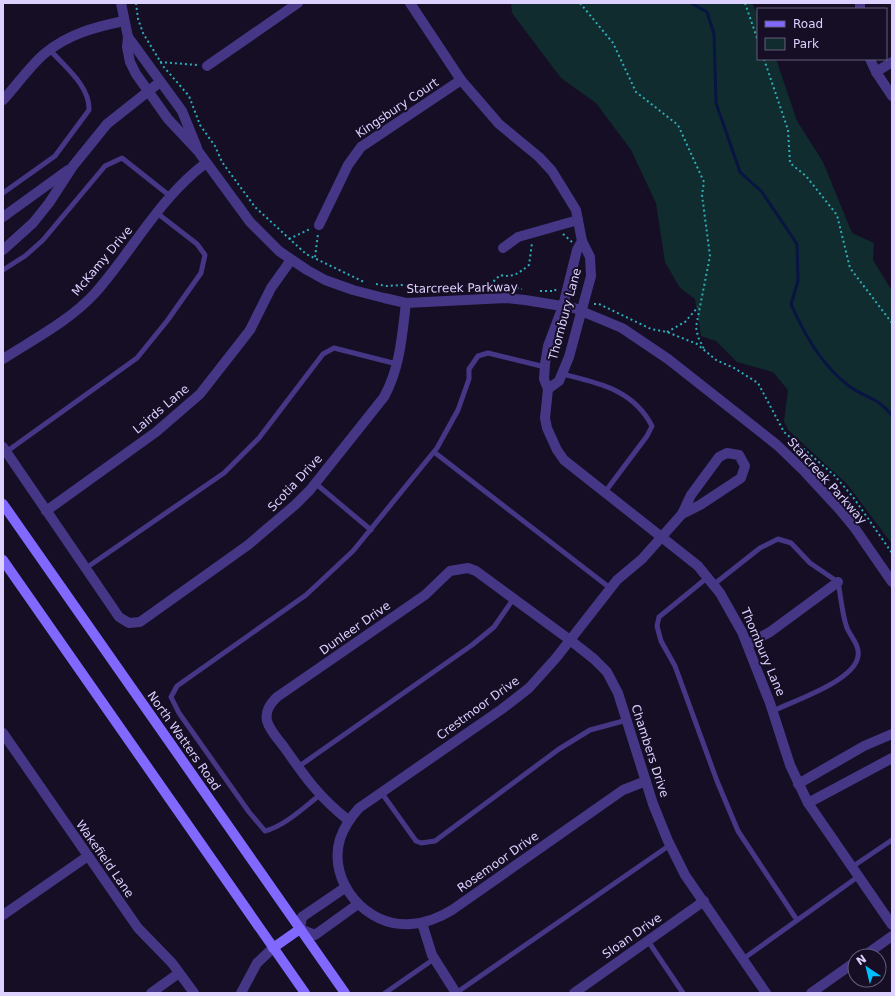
<svg xmlns="http://www.w3.org/2000/svg" width="895" height="996" font-family="'DejaVu Sans',sans-serif">
<style>
.green{fill:#102c2f}
.lines{fill:none;stroke-linecap:round;stroke-linejoin:round}
.stream{stroke:#081543;stroke-width:3}
.path{stroke:#2baeb9;stroke-width:2;stroke-dasharray:2 3;stroke-linecap:butt}
.lane{stroke:#453785;stroke-width:5}
.street{stroke:#453785;stroke-width:10}
.secondary{stroke:#8168ff;stroke-width:10}
.labels{text-anchor:middle;dominant-baseline:central;stroke-width:4;stroke-linejoin:round;paint-order:stroke}
.street-label{font-size:12px;fill:#ddd1ff;stroke:#150e25}
</style>
<rect width="100%" height="100%" fill="#150e25"/>
<polygon class="green" points="511,3 752,3 758,15 758,59 776,59 797,121 823,162 852,233 874,243 873,260 892,291 892,544 847,484 788,430 784,421 788,390 773,372 737,362 716,341 701,336 695,299 680,288 665,262 656,203 631,150 596,103 561,78 512,13"/>
<g class="lines">
<path class="stream" d="M691,3L707,12L714,34L716,103L740,172L762,192L797,244L798,281L791,304C804,334 822,366 849,386C865,398 880,398 892,416"/>
<g class="path">
<polyline points="136,3 138,19 143,33 163,66 189,96 200,125 215,146 222,162 255,207 306,254 364,282"/>
<polyline points="580,3 613,43 636,92 678,125 704,182 702,195 710,256 696,327 698,337 704,349"/>
<polyline points="745,3 758,41"/>
<polyline points="764,59 788,130 790,163 806,176 837,215 850,268 892,323"/>
<polyline points="160,62 197,65"/>
<polyline points="563,234 572,242"/>
<polyline points="289,239 310,229"/>
<polyline points="315,257 318,234"/>
<polyline points="376,284 386,286 402,285 433,291"/>
<path d="M490,285L500,275C513,278 519,273 529,265L532,243"/>
<path d="M437,290C465,285 494,283 522,289"/>
<polyline points="540,291 555,291 556,288"/>
<polyline points="594,304 599,304 651,329 667,332 697,344 716,360 734,368 758,383 784,432 834,475 853,497 892,553"/>
<polyline points="667,332 685,322 698,307"/>
</g>
<g class="lane">
<path d="M3,193L55,156L89,110C90,86 65,67 50,50"/>
<polyline points="3,270 25,256 43,240 105,166 122,158 170,196"/>
<path d="M562,374C598,383 633,389 652,426L647,436L605,492"/>
<polyline points="6,452 137,358 167,321 201,273 205,255 197,244 157,213"/>
<polyline points="434,452 610,588"/>
<polyline points="315,483 371,530"/>
<polyline points="86,568 224,473 259,438 323,354 334,348 397,364"/>
<polyline points="708,577 659,617 657,626 661,641 675,666 717,781 738,831 797,920"/>
<path d="M713,585L760,548L778,539L791,543L810,563L838,582C841,597 842,614 847,628C851,637 860,646 858,656C855,681 793,701 773,711"/>
<polyline points="298,767 472,645 494,627 514,598"/>
<polyline points="381,792 416,841 421,843 435,841 559,749 590,730 627,720"/>
<path d="M320,795C304,807 285,826 265,831L249,812L179,713L171,697L177,686L306,595L353,551L437,448L458,410L469,379V369L478,356L488,353L545,367"/>
<polyline points="852,867 892,840"/>
<polyline points="648,941 683,993"/>
<polyline points="743,959 859,876"/>
<polyline points="385,993 434,959"/>
<polyline points="456,993 670,845"/>
</g>
<g class="street">
<polyline points="121,3 128,37 127,47 130,62 136,74 168,119 198,151 250,222 279,251 307,270 325,280 353,290 384,298 406,303 506,298 525,300 574,308 622,328 668,359 777,445 804,471 840,510 854,527 892,582"/>
<polyline points="410,3 461,80 499,124 539,157 552,171 576,210 582,241 590,257 591,276 569,357 559,381 548,389"/>
<polyline points="860,3 860,9"/>
<polyline points="128,37 182,111 197,148"/>
<polyline points="870,59 876,72 892,96"/>
<polyline points="207,66 298,3"/>
<polyline points="876,72 892,62"/>
<path d="M3,100C17,85 29,67 44,54C68,34 95,27 124,21"/>
<polyline points="3,217 68,170"/>
<polyline points="319,225 348,165 361,147 461,80"/>
<polyline points="582,241 577,250 563,306 548,346 545,364 544,379 548,389 545,418 547,428 557,450 564,460 688,558 698,566 720,593 742,632 770,703 790,765 808,803 892,925"/>
<polyline points="503,248 518,237 578,220"/>
<polyline points="3,250 33,223 49,203 73,166 107,124 160,82"/>
<path d="M3,359C34,339 71,320 96,292C133,250 160,197 206,163"/>
<path d="M3,447L119,617L129,623L140,622L248,545L295,505L310,490L384,397C400,368 402,336 406,303"/>
<polyline points="46,511 156,432 200,394 250,330 271,288 291,260"/>
<polyline points="748,644 770,632 838,582"/>
<polyline points="3,733 138,928 172,963 194,993"/>
<path d="M646,781L623,790L452,910C439,918 427,923 411,924C367,928 327,882 340,839C344,827 351,817 359,808L502,709L529,688L556,658L617,580L642,559L682,514L691,495L719,457L727,453L739,455L745,466L741,478L700,505L682,514"/>
<polyline points="798,784 864,746 892,734"/>
<polyline points="808,803 892,758"/>
<path d="M348,820C319,797 305,777 284,747C278,739 270,731 267,721C265,711 270,704 277,697L425,595L450,571L468,568L476,571L570,640L594,659L607,672L618,693L653,804L668,841L685,875L766,993"/>
<polyline points="346,887 302,917 300,929 315,935 358,904"/>
<polyline points="3,915 88,856"/>
<polyline points="422,923 432,955 456,993"/>
<polyline points="864,956 892,936"/>
<polyline points="151,993 179,973"/>
<polyline points="241,993 257,963 273,948"/>
<polyline points="574,993 704,901"/>
<polyline points="811,993 855,962"/>
</g>
<g class="secondary">
<polyline points="3,504 345,993"/>
<polyline points="3,560 305,993"/>
<polyline points="273,948 300,929"/>
</g>
</g>
<g class="labels">
<g class="street-label">
<text transform="translate(397 108) rotate(-34)">Kingsbury Court</text>
<text transform="translate(102 261) rotate(-50)">McKamy Drive</text>
<text transform="translate(462 288) rotate(-1)">Starcreek Parkway</text>
<text transform="translate(565 314) rotate(-75)">Thornbury Lane</text>
<text transform="translate(161 409) rotate(-40)">Lairds Lane</text>
<text transform="translate(827 481) rotate(48)">Starcreek Parkway</text>
<text transform="translate(295 483) rotate(-47)">Scotia Drive</text>
<text transform="translate(355 628) rotate(-35)">Dunleer Drive</text>
<text transform="translate(763 652) rotate(67)">Thornbury Lane</text>
<text transform="translate(478 708) rotate(-36)">Crestmoor Drive</text>
<text transform="translate(184 741) rotate(55)">North Watters Road</text>
<text transform="translate(650 751) rotate(72)">Chambers Drive</text>
<text transform="translate(105 859) rotate(55)">Wakefield Lane</text>
<text transform="translate(498 862) rotate(-35)">Rosemoor Drive</text>
<text transform="translate(632 936) rotate(-35)">Sloan Drive</text>
</g>
</g>
<rect width="895" height="996" fill="none" stroke="#ddd1ff" stroke-width="8"/>
<rect x="757" y="8" width="130" height="52" fill="#150e25" stroke="#655c7c"/>
<rect x="765" y="21" width="20" height="6" fill="#8168ff" stroke="#655c7c"/>
<text x="793" y="28" font-size="12" fill="#ddd1ff">Road</text>
<rect x="765" y="38" width="20" height="12" fill="#102c2f" stroke="#655c7c"/>
<text x="793" y="48" font-size="12" fill="#ddd1ff">Park</text>
<g transform="translate(867 968) rotate(325)"><circle r="19" fill="#150e25" stroke="#655c7c"/>
<path d="M0-3L7 15L0 10L-7 15Z" fill="#00bffc"/>
<text y="-6" font-size="11" font-weight="bold" text-anchor="middle" fill="#ddd1ff">N</text>
</g>
</svg>
